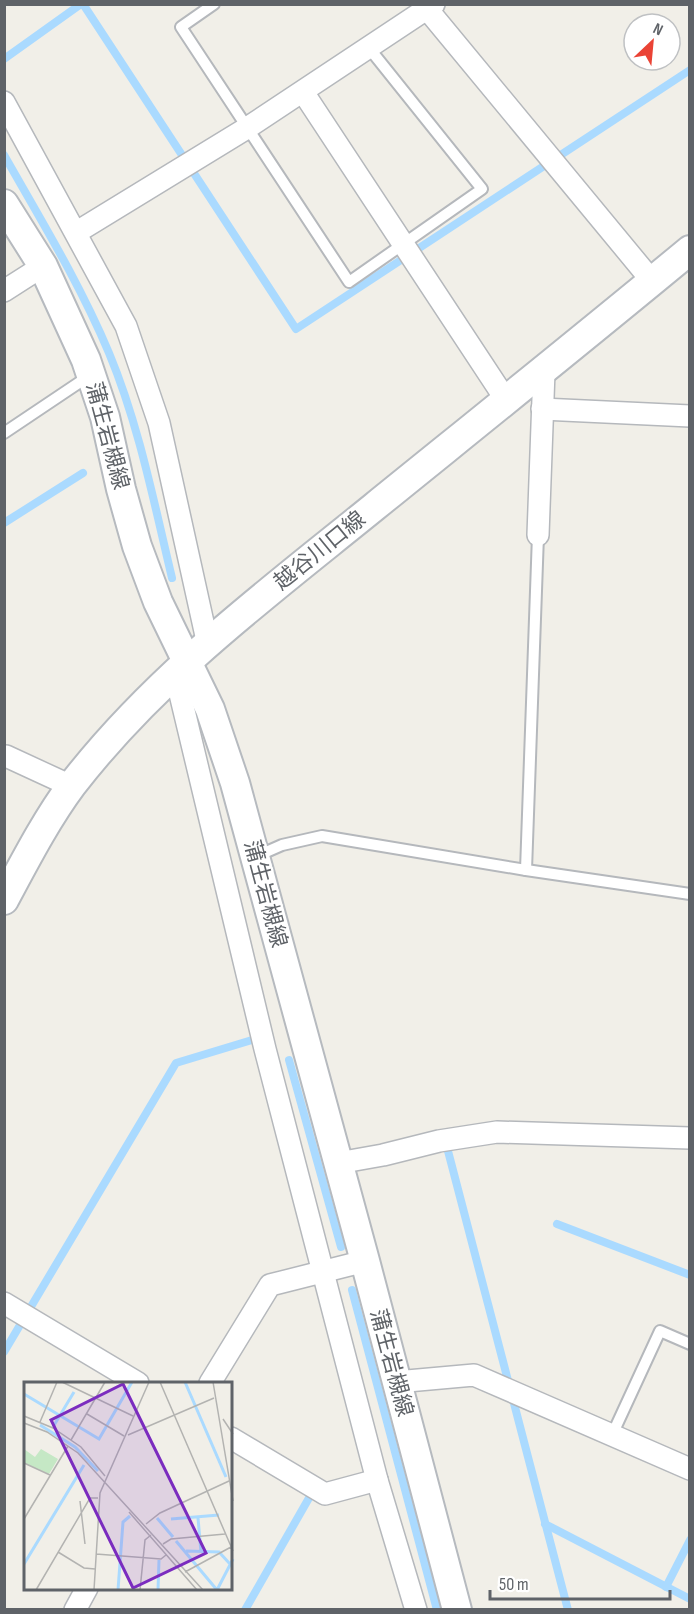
<svg xmlns="http://www.w3.org/2000/svg" width="694" height="1614" font-family="'Sofia Sans Condensed','Noto Sans JP',sans-serif">
<style>
.lines{fill:none;stroke-linecap:round;stroke-linejoin:round}
.stream{stroke:#aadaff;stroke-width:8}
.lane-casing{stroke:#b5b8bc;stroke-width:14}
.street-casing{stroke:#b5b8bc;stroke-width:24}
.secondary-casing{stroke:#b6babf;stroke-width:32}
.lane{stroke:#fff;stroke-width:10}
.street{stroke:#fff;stroke-width:21}
.secondary{stroke:#fff;stroke-width:28}
.labels{text-anchor:middle;dominant-baseline:central;stroke-width:4.5;stroke-linejoin:round;paint-order:stroke}
.street-label{font-size:22px;fill:#5f6368;stroke:#fff}
.inset-river{fill:none;stroke:#aadaff;stroke-width:3}
.inset-road{fill:none;stroke:#b3b3b1;stroke-width:1.5}
.view{fill:#7b2cbf;fill-opacity:0.15;stroke:#7b2cbf;stroke-width:3}
.inset-edge{fill:none;stroke:#5f6368;stroke-width:3}
</style>
<rect width="100%" height="100%" fill="#f1efe8"/>
<g class="lines">
<g class="stream">
<polyline points="83,4 296,329 690,70"/>
<polyline points="4,59 81,4"/>
<path d="M4,155C41,220 80,284 109,353C139,425 154,503 172,578"/>
<polyline points="4,523 83,473"/>
<polyline points="289,1060 341,1247"/>
<polyline points="448,1151 568,1610"/>
<polyline points="557,1224 690,1275"/>
<polyline points="352,1290 437,1610"/>
<polyline points="4,1352 176,1063 252,1040"/>
<polyline points="545,1524 690,1599"/>
<polyline points="666,1587 690,1540"/>
<polyline points="245,1610 309,1498"/>
</g>
<defs>
<g id="lane">
<polyline points="214,4 181,27 349,282 482,189 369,48"/>
<polyline points="4,433 89,376"/>
<polyline points="257,856 282,845 322,836 526,870 690,894"/>
<polyline points="526,870 538,535"/>
<polyline points="612,1435 660,1331 690,1344"/>
</g>
<g id="street">
<polyline points="423,4 652,281"/>
<polyline points="303,92 506,400"/>
<polyline points="4,102 126,326 159,423 208,645"/>
<polyline points="77,232 247,128 434,4"/>
<polyline points="4,291 43,266"/>
<polyline points="542,409 690,416"/>
<polyline points="538,535 544,371"/>
<polyline points="175,673 265,1049 377,1480 416,1610"/>
<polyline points="4,757 6,756 71,786"/>
<polyline points="338,1163 383,1155 439,1141 497,1132 690,1138"/>
<polyline points="4,1303 138,1383"/>
<polyline points="396,1382 474,1375 690,1469"/>
<polyline points="210,1383 270,1285 365,1261"/>
<polyline points="231,1438 325,1494 377,1480"/>
<polyline points="75,1610 87,1588"/>
</g>
<g id="secondary">
<polyline points="4,204 43,266 86,360 105,417 121,489 137,546 158,602 210,709 235,783 365,1261 457,1610"/>
<path d="M4,900C25,861 46,820 72,785C156,676 268,593 374,507C479,422 585,337 690,250"/>
</g>
</defs>
<use href="#lane" class="lane-casing"/>
<use href="#street" class="street-casing"/>
<use href="#secondary" class="secondary-casing"/>
<use href="#lane" class="lane"/>
<use href="#street" class="street"/>
<use href="#secondary" class="secondary"/>
</g>
<g class="labels">
<g class="street-label">
<text transform="translate(107 436) rotate(75)">蒲生岩槻線</text>
<text transform="translate(320 551) rotate(-39)">越谷川口線</text>
<text transform="translate(265 894) rotate(75)">蒲生岩槻線</text>
<text transform="translate(391 1363) rotate(75)">蒲生岩槻線</text>
</g>
</g>
<g transform="translate(24 1382)">
<rect width="208" height="208" fill="#f1efe8"/>
<path d="M0,67L11,75L17,67L34,77L25,92L0,81Z" fill="#c5e8c5"/>
<path class="inset-river" d="M161,0L202,95M0,12L75,57L108,0M16,43L51,65L74,89M29,45L50,10M133,136L149,155M174,136L177,170M147,137L195,133M152,159L193,208M162,169L195,170L206,182M0,182L60,83M94,208L99,140L106,134M134,208L135,178M193,208L209,177"/>
<path class="inset-road" d="M38,0L109,34M136,0L209,169M189,0L209,119M63,32L100,54M0,34L29,46L57,65L81,94M199,37L209,52M16,40L33,0M0,41L23,50L54,71L179,208M104,53L190,16M47,58L81,0M0,81L26,93M56,119L61,162M105,130L173,208M0,137L44,64M122,142L136,131L205,99M139,162L147,157L201,152M34,170L60,186L71,187M72,172L137,177L142,173M161,190L207,165M12,208L66,116H74M70,208L76,111L125,0M116,208L121,158L127,153"/>
<path class="view" d="M99,2L182,171L109,206L27,38Z"/>
<rect width="208" height="208" class="inset-edge"/>
</g>
<rect width="694" height="1614" fill="none" stroke="#5f6368" stroke-width="12"/>
<g transform="translate(652 42) rotate(26)"><circle r="28" fill="#ffffff" stroke="#bfc1c3" stroke-width="1.5"/>
<path d="M0-4.5L10 22L0 15L-10 22Z" fill="#ea4335"/>
<text y="-9" font-size="16" font-weight="bold" text-anchor="middle" fill="#5f6368">N</text>
</g>
<path d="M490 1590v9h180v-9" fill="none" stroke="#5f6368" stroke-width="3"/>
<text x="499" y="1590" font-size="18" fill="#5f6368" stroke="#ffffff" stroke-width="4.5" paint-order="stroke">50 m</text>
</svg>
